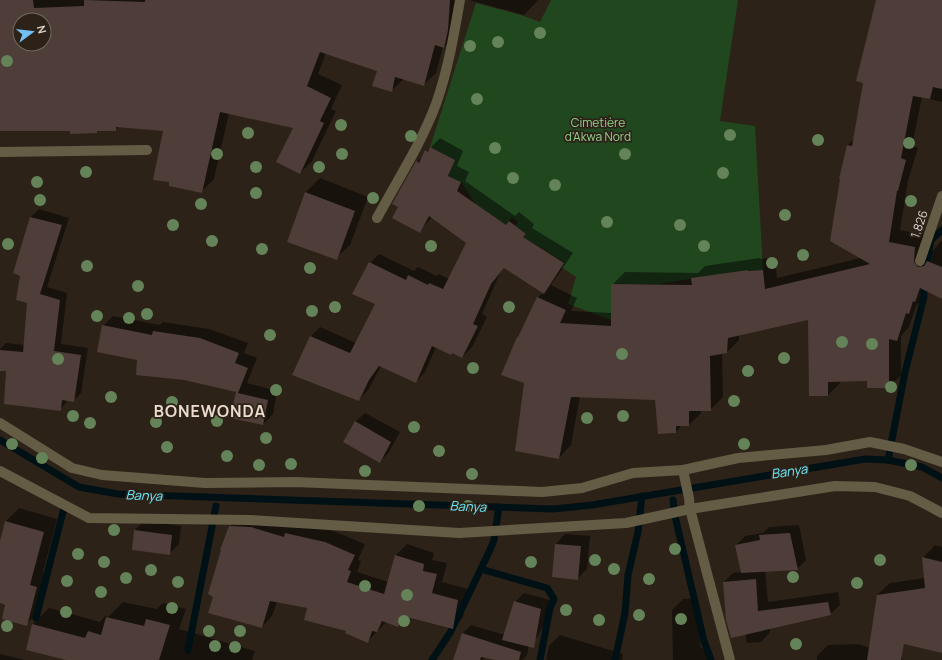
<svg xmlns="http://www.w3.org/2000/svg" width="942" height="660" font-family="Manrope,sans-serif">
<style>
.green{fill:#20471e}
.shadow{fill:#0007;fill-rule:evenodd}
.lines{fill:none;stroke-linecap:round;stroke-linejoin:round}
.stream{stroke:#001115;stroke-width:7}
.building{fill:#4e3d38;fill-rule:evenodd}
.street{stroke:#645c44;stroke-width:10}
.tree{fill:#658358}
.labels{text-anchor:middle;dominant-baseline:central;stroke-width:3.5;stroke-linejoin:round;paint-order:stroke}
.park-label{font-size:12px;fill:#92d28d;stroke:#2d2218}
.street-label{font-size:12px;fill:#dcd4cd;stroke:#2d2218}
.water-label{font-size:13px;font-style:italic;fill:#6beafc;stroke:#2d2218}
.district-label{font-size:16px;font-weight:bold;letter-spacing:1px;fill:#ecdccf;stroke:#2d2218}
</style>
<rect width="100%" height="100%" fill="#2d2218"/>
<polygon class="green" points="551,0 738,0 720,121 755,126 763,270 748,271 747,270 658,284 612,284 611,320 568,304 576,277 561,267 564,262 523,237 526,234 515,226 518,222 512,217 507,223 512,227 509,228 476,205 461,182 449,176 454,160 430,147 476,3 521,15 540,22"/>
<g class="shadow">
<path d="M0,0H461L456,35L444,47H443L436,73L423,85L404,79L391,91L378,70L326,53L318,74L342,85L331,109L336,111L312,161L300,173L294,127L229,113L214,179L201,192L164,130L118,127L115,130H99L97,132L71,130H0ZM20,20H44V44H20Z"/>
<polygon points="469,0 538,0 524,15"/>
<polygon points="877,0 942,0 942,102 922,97 912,146 918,148 908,180 900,230 929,236 925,249 930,254 942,240 942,298 926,290 923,293 921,300 916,306 909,327 901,336 901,375 889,387 868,387 868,380 840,380 840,383 828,395 809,319 739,335 739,340 727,352 722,353 723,397 710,410 701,410 701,413 689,425 682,425 676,432 656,399 580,396 571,445 559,458 525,382 518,337 521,334 538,297 543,293 505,267 500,273 482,314 487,317 472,347 462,357 436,347 425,372 416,382 381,366 368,390 359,400 294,374 311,336 320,327 356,343 376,304 370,263 379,254 414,271 418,267 437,276 439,274 449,279 467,243 432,217 420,231 399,206 394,203 417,162 440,138 463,151 457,166 469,172 465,181 515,216 519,212 534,224 532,228 573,253 551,285 577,298 571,311 612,313 612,285 625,272 698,273 705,266 760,258 760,259 775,258 777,278 861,258 848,145 854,139"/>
<polygon points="320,178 368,197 350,245 336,258 288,241 306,192"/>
<polygon points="39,209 69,218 47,287 67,293 61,344 88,348 81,393 73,401 68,400 60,410 7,371 0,370 0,349 6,343 25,345 28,302 22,275 14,272 31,217"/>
<polygon points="113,316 160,325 163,322 209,329 248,343 244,353 257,358 247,383 277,391 273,414 263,424 231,418 238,392 138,359 103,326"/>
<polygon points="365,413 400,432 389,452 380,462 355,422"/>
<polygon points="19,508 57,519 43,572 50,574 40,611 26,624 7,604 0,602 0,545 6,521"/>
<polygon points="240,516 296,523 336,532 365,544 358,560 361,561 357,572 388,582 396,555 407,544 434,553 432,560 447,563 442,582 468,589 463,617 453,628 408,616 398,625 386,622 368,641 308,608 277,602 272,616 262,627 230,527"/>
<polygon points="144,521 181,526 179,544 169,554 135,530"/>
<polygon points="799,525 806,560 797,569 765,571 768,602 838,592 840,605 830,614 770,628 770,632 761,642 747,643 741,604 724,582 733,573 741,572 736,545 745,536 763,533 769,527"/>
<polygon points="565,534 590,536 587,569 577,579 553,576 556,544"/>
<polygon points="935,545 942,547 942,652 877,595 890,583 925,578 923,558"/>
<polygon points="524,593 550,600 546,621 538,636 529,645 527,655 522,660 500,660 485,657 482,660 462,660 463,633 471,625 505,635 515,602"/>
<polygon points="695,598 701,648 710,648 711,660 673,660 672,610 683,599"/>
<polygon points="123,602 157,609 163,603 186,609 179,629 255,651 252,660 70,660 33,624 49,608 100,622 105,616 108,617"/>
<polygon points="560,635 623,654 622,660 546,660 549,646"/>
<polygon points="859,644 904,660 817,660 817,656 828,645"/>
<polygon points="0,654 25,660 0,660"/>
</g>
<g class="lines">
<g class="stream">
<polyline points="925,270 931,240 942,230"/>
<polyline points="0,440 79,487 118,494 553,509 592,505 865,459 888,460 922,467 942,478"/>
<polyline points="888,460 905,372 924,297 924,281"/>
<polyline points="673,500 675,516 704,641 711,660"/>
<polyline points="481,569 547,588 554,599 550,608 540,660"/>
<polyline points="36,618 65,504"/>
<polyline points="188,648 188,650 216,506"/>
<polyline points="432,660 450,633 490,550 494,540 499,507"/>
<polyline points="615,660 625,613 628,575 638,532 642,496"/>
</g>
</g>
<g class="building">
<path d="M0,0H33L34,8L84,6V0L145,2V0H450L448,30L444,48L435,45L424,86L395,77L392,92L372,86L377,71L320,52L307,86L331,98L320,121L324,123L300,174L276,162L293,128L220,112L202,193L169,186V182L153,180L163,131L116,127V131H97V133L70,134V131H0ZM20,20H44V44H20Z"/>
<polygon points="876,0 942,0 942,89 933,87 930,99 913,96 901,158 906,160 898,191 897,191 889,242 915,247 914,262 918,267 924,266 927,261 942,267 942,299 920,288 915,302 913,301 909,314 906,313 897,341 889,339 889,388 867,388 867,381 828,382 828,396 809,396 808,320 728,338 727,353 710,356 711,411 689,411 689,426 676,426 676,433 658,434 655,400 571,397 559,459 515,451 524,383 501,375 517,337 518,337 537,297 566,310 560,323 611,326 611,284 692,285 691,278 748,270 748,271 763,270 765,289 870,264 830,241 840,179 839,179 847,145 852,146 863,83 856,81"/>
<polygon points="430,147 455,160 448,176 461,182 457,191 506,225 509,221 526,234 523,237 564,263 544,294 504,268 491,284 473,324 478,326 462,358 452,353 451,355 432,346 416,383 379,366 369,380 359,401 292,375 310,336 350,353 375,304 352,294 369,262 406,280 408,275 428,285 429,283 443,289 466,243 429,216 420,233 392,218 398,207 392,204 416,161 419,163 425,150 428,152"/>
<polygon points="305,192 355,211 337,260 287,242"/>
<polygon points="30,217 62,225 40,294 60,300 54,351 81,355 74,402 62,400 61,411 4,404 6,371 0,371 0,350 23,352 27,303 16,300 20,276 13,273"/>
<polygon points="102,325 152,335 153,331 200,338 239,353 235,363 248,368 238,393 268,400 263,425 230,418 236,392 184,380 136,375 137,360 97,352"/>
<polygon points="355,421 391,442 380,463 343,442"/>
<polygon points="5,521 44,532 30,585 37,587 27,626 2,619 5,605 0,603 0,541"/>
<polygon points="229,526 251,527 284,537 285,533 325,542 355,555 348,570 351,571 347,582 384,594 395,555 424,564 423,571 437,574 432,593 458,600 453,629 403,616 398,627 382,621 377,632 372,631 368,643 345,633 346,631 304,620 307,608 270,601 262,628 208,613 213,597 208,594 221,550 220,550"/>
<polygon points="134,530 172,535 170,555 132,550"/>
<polygon points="790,533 798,570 741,573 735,545 760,540 759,535"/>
<polygon points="555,544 581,546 578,580 552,577"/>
<polygon points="922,557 942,562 942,653 904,644 901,660 867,660 877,595 925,588"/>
<polygon points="756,579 758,611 828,602 831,615 731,638 726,620 723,582"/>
<polygon points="514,601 541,609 534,648 502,640"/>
<polygon points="106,617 144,626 146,619 170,625 159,660 66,660 26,650 32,624 85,638 88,631 101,635"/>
<polygon points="462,633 521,652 519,660 495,660 481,657 480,660 453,660"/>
</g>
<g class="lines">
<g class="street">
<polyline points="0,152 147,150"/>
<path d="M377,218C397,181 421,144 436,104C448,70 454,35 460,0"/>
<polyline points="920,261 942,196"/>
<polyline points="0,423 72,468 102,475 205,483 295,482 542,492 582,488 633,473 683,470 738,458 826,450 870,442 904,449 942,462"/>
<polyline points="683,470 689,498 690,509 730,660"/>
<polyline points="0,471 89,518 250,520 459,533 626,523 690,509 835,486 875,487 910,496 942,513"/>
</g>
</g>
<g class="tree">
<circle cx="540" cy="33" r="6"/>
<circle cx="498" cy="42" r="6"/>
<circle cx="470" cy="46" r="6"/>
<circle cx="7" cy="61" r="6"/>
<circle cx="477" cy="99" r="6"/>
<circle cx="341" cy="125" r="6"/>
<circle cx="248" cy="133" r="6"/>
<circle cx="730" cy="135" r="6"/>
<circle cx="411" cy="136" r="6"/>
<circle cx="818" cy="140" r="6"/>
<circle cx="909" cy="143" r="6"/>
<circle cx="495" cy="148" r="6"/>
<circle cx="217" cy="154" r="6"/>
<circle cx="342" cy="154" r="6"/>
<circle cx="625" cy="154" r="6"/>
<circle cx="256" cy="167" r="6"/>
<circle cx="319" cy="167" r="6"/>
<circle cx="86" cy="172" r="6"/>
<circle cx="723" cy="173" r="6"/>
<circle cx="513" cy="178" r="6"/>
<circle cx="37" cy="182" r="6"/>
<circle cx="555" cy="185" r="6"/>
<circle cx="256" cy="193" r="6"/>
<circle cx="373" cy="198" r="6"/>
<circle cx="40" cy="200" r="6"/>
<circle cx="911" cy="201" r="6"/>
<circle cx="201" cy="204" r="6"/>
<circle cx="785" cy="215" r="6"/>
<circle cx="607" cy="222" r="6"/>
<circle cx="173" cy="225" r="6"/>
<circle cx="680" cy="225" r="6"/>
<circle cx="212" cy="241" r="6"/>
<circle cx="8" cy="244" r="6"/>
<circle cx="431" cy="246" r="6"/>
<circle cx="704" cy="246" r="6"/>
<circle cx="262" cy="249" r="6"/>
<circle cx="803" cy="255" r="6"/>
<circle cx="772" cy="263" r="6"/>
<circle cx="87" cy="266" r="6"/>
<circle cx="310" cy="268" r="6"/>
<circle cx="138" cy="286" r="6"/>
<circle cx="335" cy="307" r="6"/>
<circle cx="509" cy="307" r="6"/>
<circle cx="312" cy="311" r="6"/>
<circle cx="147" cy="314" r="6"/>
<circle cx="97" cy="316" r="6"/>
<circle cx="129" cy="318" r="6"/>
<circle cx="270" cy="335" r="6"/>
<circle cx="842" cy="342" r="6"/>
<circle cx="872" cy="344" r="6"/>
<circle cx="622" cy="354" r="6"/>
<circle cx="784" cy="358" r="6"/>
<circle cx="58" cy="359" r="6"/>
<circle cx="473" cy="368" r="6"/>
<circle cx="748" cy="371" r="6"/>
<circle cx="891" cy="387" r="6"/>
<circle cx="276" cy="390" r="6"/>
<circle cx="111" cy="397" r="6"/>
<circle cx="734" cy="401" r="6"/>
<circle cx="172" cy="402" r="6"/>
<circle cx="73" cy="416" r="6"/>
<circle cx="623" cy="416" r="6"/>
<circle cx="587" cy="418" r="6"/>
<circle cx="217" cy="421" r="6"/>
<circle cx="156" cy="422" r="6"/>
<circle cx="90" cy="423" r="6"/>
<circle cx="414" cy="427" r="6"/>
<circle cx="266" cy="438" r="6"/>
<circle cx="12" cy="444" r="6"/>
<circle cx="744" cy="444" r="6"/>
<circle cx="167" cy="447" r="6"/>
<circle cx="439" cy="451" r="6"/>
<circle cx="227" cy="456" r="6"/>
<circle cx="42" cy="458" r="6"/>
<circle cx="291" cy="464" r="6"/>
<circle cx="259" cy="465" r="6"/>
<circle cx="911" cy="465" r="6"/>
<circle cx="365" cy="471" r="6"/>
<circle cx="472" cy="474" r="6"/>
<circle cx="419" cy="506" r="6"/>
<circle cx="468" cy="506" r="6"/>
<circle cx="114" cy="530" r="6"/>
<circle cx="675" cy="549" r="6"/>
<circle cx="78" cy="554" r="6"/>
<circle cx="595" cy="560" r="6"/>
<circle cx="880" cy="560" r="6"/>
<circle cx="104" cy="562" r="6"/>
<circle cx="531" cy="562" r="6"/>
<circle cx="614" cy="569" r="6"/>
<circle cx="151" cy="570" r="6"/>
<circle cx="793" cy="577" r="6"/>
<circle cx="126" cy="578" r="6"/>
<circle cx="649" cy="579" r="6"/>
<circle cx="67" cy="581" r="6"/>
<circle cx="178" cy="582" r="6"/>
<circle cx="857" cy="583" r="6"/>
<circle cx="365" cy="586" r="6"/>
<circle cx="101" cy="592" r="6"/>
<circle cx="407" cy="595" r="6"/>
<circle cx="172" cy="608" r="6"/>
<circle cx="566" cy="610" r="6"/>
<circle cx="66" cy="612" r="6"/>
<circle cx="639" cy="615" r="6"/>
<circle cx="681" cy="619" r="6"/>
<circle cx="599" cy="620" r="6"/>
<circle cx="404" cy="621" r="6"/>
<circle cx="7" cy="626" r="6"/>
<circle cx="209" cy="631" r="6"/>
<circle cx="240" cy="631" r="6"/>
<circle cx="796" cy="644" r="6"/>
<circle cx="215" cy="646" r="6"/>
<circle cx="235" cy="647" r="6"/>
</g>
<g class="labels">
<g class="park-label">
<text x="598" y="122">Cimetière<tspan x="598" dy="14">d'Akwa Nord</tspan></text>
</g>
<g class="street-label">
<text transform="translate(919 224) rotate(-71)">1.826</text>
</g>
<g class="water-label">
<text transform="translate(789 471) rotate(-9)">Banya</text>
<text transform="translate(144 495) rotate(2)">Banya</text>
<text transform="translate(468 506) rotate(2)">Banya</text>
</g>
<g class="district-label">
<text x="210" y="411">BONEWONDA</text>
</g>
</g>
<g transform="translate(32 32) rotate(75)"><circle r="19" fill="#2d2218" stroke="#736960"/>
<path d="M0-3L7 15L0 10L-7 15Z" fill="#74c0f6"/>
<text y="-6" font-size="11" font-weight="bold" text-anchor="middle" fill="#dcd4cd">N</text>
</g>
</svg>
